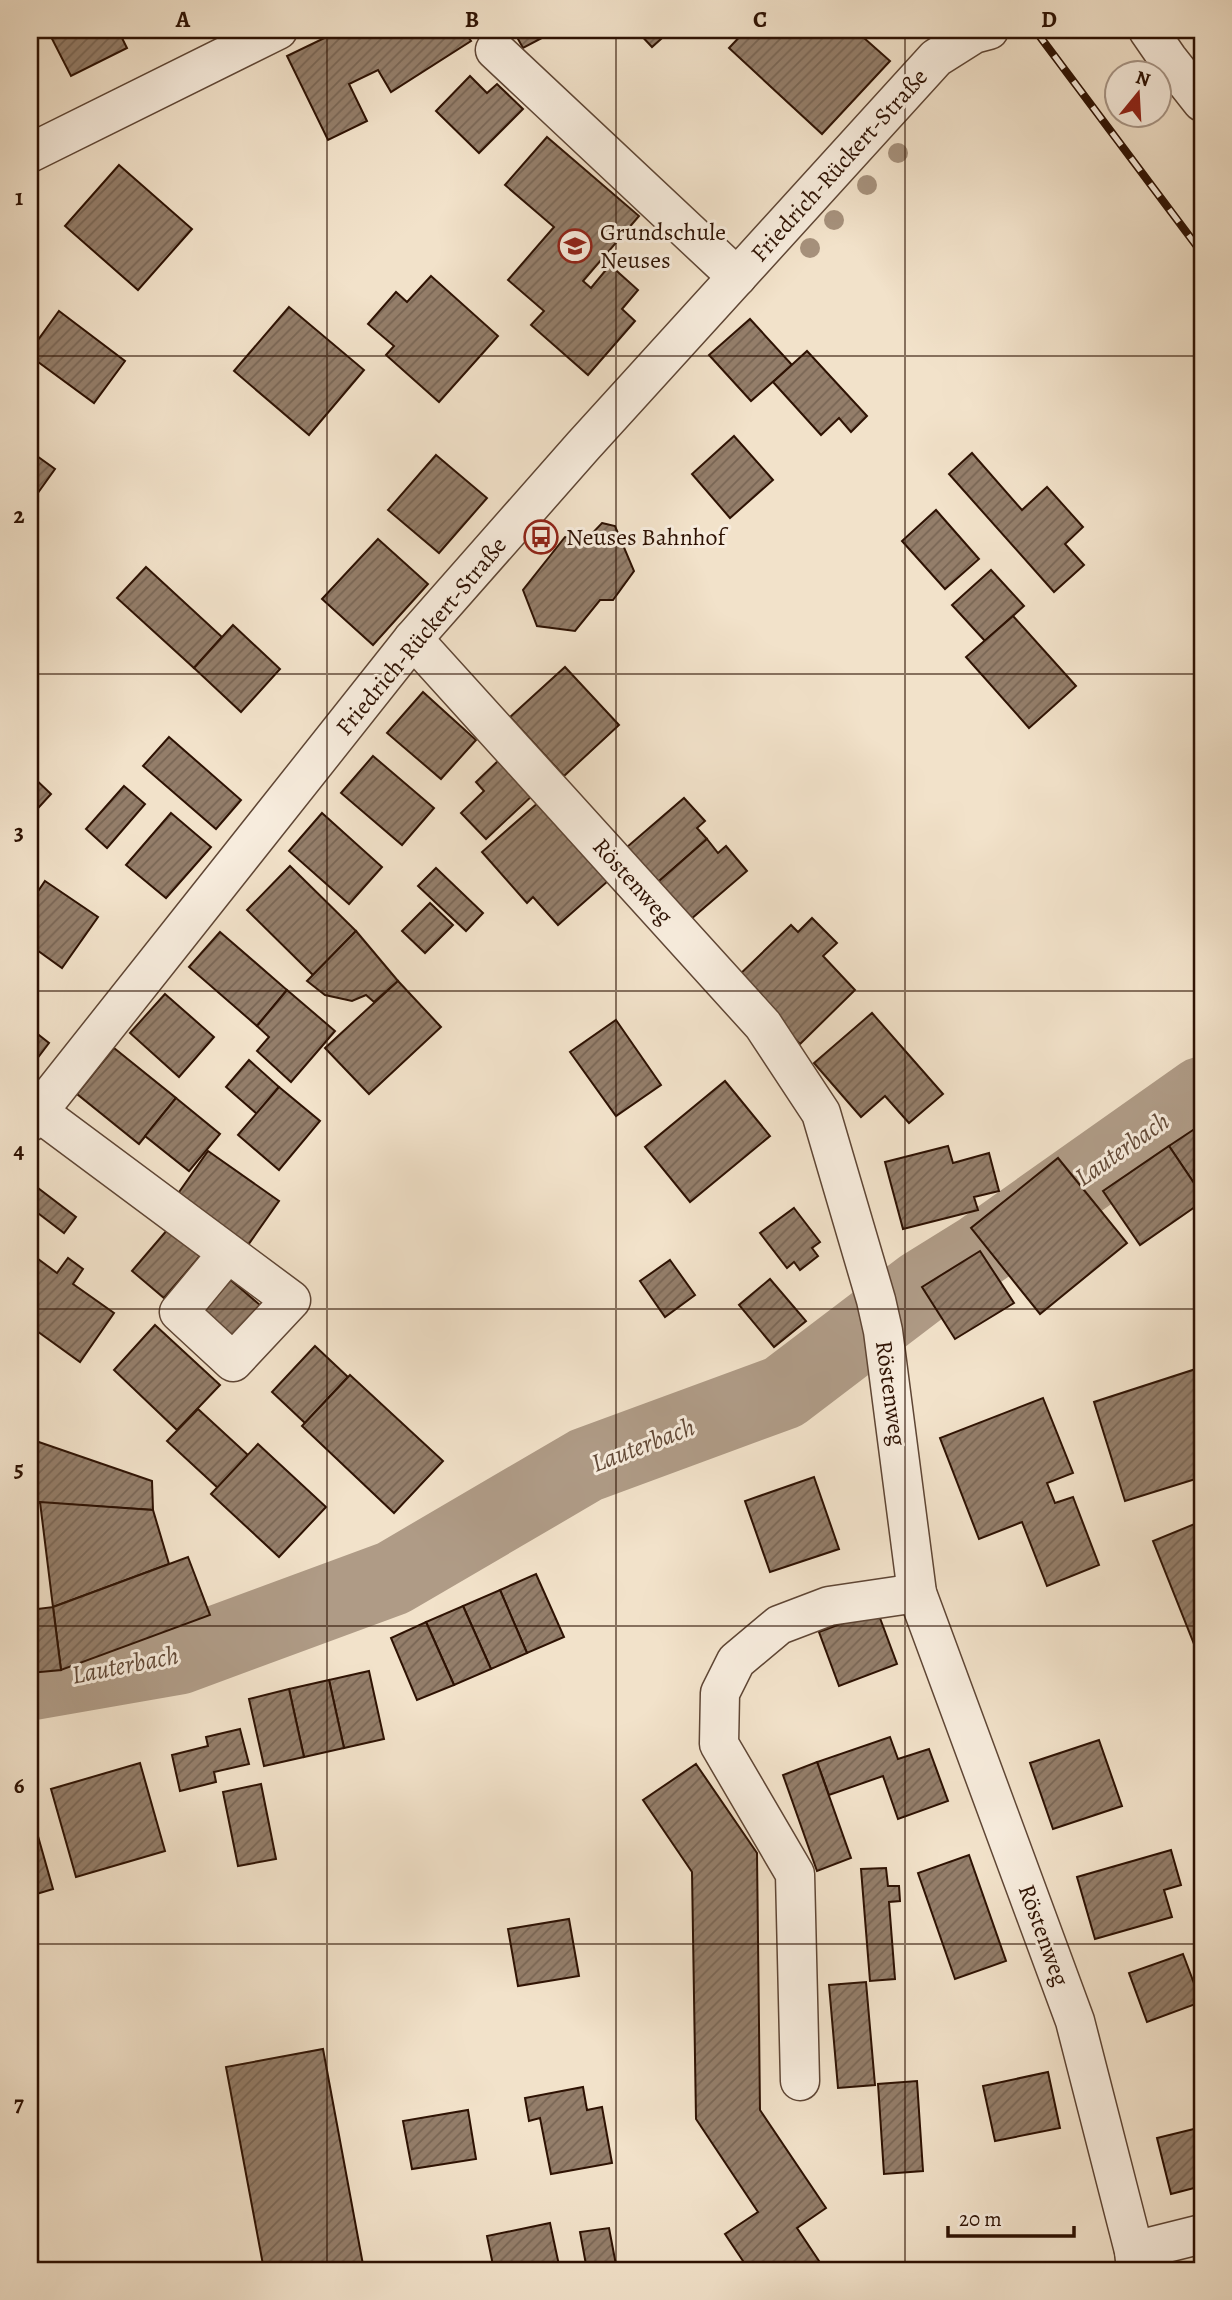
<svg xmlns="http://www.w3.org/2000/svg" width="1232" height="2300" font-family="Alegreya,serif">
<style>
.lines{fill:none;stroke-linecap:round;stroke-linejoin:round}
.river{stroke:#af9b86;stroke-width:75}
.building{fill:url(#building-hatch);stroke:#2e1203;stroke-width:2}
.minor-casing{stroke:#5f4635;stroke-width:41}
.minor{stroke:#f7ecdd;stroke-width:38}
.rail-casing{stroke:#2e1203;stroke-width:8}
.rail{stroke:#f7ecdd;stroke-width:5;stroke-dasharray:16;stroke-linecap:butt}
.tree{fill:#a6917c}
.grid{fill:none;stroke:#2e1203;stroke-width:2;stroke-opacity:0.55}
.labels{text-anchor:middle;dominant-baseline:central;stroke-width:6;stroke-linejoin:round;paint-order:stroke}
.street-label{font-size:24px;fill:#2e1203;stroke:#f7ecdd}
.poi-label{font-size:24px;fill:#2e1203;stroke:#f7ecdd;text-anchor:start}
.water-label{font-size:26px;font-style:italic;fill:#624937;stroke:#f7ecdd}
.neatline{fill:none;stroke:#2e1203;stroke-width:2.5}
.grid-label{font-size:23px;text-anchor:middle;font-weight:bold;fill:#2e1203}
</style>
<defs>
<pattern id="building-hatch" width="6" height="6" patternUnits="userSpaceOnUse" patternTransform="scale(1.75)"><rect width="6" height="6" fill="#947e6a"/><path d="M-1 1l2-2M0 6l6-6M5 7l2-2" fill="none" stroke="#796655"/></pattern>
</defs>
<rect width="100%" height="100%" fill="#f2e2ca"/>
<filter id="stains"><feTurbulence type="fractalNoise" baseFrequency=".00286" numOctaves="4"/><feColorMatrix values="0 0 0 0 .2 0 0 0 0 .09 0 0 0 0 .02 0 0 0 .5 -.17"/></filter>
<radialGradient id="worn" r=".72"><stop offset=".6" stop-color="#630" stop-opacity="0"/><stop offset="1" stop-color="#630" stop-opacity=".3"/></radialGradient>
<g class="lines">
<polyline class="river" points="30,1683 179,1657 393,1578 586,1465 784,1392 922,1287 980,1251 1202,1094"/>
</g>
<g class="building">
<polygon points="50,30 118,30 127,48 71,76 48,31"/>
<polygon points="341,30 463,30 471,41 391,92 378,70 349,84 367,121 328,140 287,56"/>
<polygon points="513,30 557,30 523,48"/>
<polygon points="636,30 671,30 652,47"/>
<polygon points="746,30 855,30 890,61 822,134 729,48"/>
<polygon points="470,76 487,93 497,84 523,109 479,153 436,111"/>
<polygon points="547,137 639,216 583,281 591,288 610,265 638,290 622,309 635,321 588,375 531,325 544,311 508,280 554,227 505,185"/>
<polygon points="119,165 192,229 138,290 65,226"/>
<polygon points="431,276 498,336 439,402 386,355 394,346 368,324 396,292 407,302"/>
<polygon points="289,307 364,370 309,435 234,371"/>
<polygon points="59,311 125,361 94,403 30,356 30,351"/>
<polygon points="750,319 792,365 751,401 709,355"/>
<polygon points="807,351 867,416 851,432 839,418 821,435 773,382"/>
<polygon points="734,436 773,480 730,518 692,474"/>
<polygon points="30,451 55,469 30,504"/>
<polygon points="972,453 1022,510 1047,487 1083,527 1065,544 1084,565 1054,592 949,474"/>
<polygon points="436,455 487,498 439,553 388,510"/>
<polygon points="936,510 979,559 945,589 902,541"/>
<polygon points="602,523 615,526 634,571 613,600 600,600 575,631 537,626 523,590 565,537 585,541"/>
<polygon points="378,539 428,584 373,645 322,599"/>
<polygon points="146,567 222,637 194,668 117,598"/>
<polygon points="991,570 1024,606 985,641 952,605"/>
<polygon points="1013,616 1076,686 1029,728 966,657"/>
<polygon points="233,625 280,669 241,712 194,668"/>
<polygon points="565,667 619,725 564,776 510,717"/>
<polygon points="423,692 476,740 441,779 387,733"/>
<polygon points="169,737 241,800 216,829 143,766"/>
<polygon points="373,756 434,808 402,845 341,793"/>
<polygon points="501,758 534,794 486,839 461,813 484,791 476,782"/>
<polygon points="30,774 51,794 30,817"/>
<polygon points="124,786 145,804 107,848 86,829"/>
<polygon points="684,798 705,821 697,828 707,839 658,882 627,847"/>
<polygon points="539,802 608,881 558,925 533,897 527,903 482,852"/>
<polygon points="171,813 211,847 166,898 126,865"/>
<polygon points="322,813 382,867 349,904 289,851"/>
<polygon points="707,839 718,853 726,846 747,871 691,919 658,882"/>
<polygon points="290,866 356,931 313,975 247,910"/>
<polygon points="436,868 483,913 466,931 418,886"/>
<polygon points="45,881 98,917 62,968 30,945 30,903"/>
<polygon points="430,903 453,925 425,953 402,931"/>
<polygon points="812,918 837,943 823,956 855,990 800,1044 736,978 791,925 798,932"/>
<polygon points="356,931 398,981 374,1002 366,995 352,1001 325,995 307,981"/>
<polygon points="220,932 287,990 257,1026 189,967"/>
<polygon points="398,981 441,1027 369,1094 325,1048"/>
<polygon points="287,990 335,1031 291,1082 257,1051 269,1037 257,1026"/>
<polygon points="165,994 214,1037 179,1077 130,1033"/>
<polygon points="872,1013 943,1094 909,1123 885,1096 861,1117 814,1063"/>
<polygon points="616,1020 661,1085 616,1116 570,1052"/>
<polygon points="30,1028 49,1043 30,1068"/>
<polygon points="114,1048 176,1098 139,1144 77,1094"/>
<polygon points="249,1060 279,1087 257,1114 226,1087"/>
<polygon points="725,1081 770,1136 690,1202 645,1147"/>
<polygon points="279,1087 320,1121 279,1170 238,1135"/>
<polygon points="176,1098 220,1134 189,1171 145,1136"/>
<polygon points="1202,1124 1202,1195 1169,1146"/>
<polygon points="948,1146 953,1163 989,1153 999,1191 974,1197 978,1210 903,1229 885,1162"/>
<polygon points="1169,1146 1202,1195 1202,1202 1140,1245 1103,1191"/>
<polygon points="208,1151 279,1201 248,1245 177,1195"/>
<polygon points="1058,1158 1127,1243 1040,1314 971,1228"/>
<polygon points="38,1188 76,1217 64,1233 30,1207 30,1198"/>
<polygon points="794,1208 820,1242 812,1248 818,1256 800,1270 794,1262 787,1268 760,1233"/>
<polygon points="168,1229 200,1256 164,1298 132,1271"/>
<polygon points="980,1251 1014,1303 955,1339 922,1287"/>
<polygon points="30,1253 57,1273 68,1258 83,1269 73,1284 114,1313 80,1362 30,1326"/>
<polygon points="670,1260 695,1295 665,1317 640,1281"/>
<polygon points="226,1276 260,1305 230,1341 195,1313"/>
<polygon points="770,1279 806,1321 774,1347 739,1305"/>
<polygon points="155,1325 220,1385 177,1430 114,1370"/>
<polygon points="315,1346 348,1377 305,1423 272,1392"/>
<polygon points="1202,1367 1202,1477 1125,1501 1094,1402"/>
<polygon points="350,1375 443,1461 394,1513 302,1426"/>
<polygon points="1043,1398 1073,1473 1047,1483 1055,1503 1073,1497 1099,1565 1047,1586 1022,1522 979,1539 940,1438"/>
<polygon points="198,1409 248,1455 218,1488 167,1441"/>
<polygon points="30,1439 152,1481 153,1510 30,1502"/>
<polygon points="258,1444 326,1507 279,1557 211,1494"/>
<polygon points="814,1477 839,1549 770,1572 745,1501"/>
<polygon points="40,1502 153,1510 169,1564 53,1607"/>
<polygon points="1202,1521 1202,1641 1194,1644 1153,1541"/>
<polygon points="188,1557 210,1615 61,1670 53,1607"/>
<polygon points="536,1574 564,1637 527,1653 500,1590"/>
<polygon points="500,1590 527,1653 491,1669 463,1606"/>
<polygon points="463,1606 491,1669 454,1685 426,1622"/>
<polygon points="53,1607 61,1670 30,1673 30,1610"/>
<polygon points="877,1610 897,1664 839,1686 819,1632"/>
<polygon points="426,1622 454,1685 417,1700 391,1638"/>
<polygon points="369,1671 384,1739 344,1748 329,1680"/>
<polygon points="329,1680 344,1748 304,1757 289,1689"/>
<polygon points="289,1689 304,1757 264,1766 249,1699"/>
<polygon points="240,1729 249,1764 214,1772 216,1782 180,1791 172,1755 208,1746 206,1737"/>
<polygon points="890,1737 898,1759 929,1749 948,1801 898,1819 883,1776 829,1795 817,1762"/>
<polygon points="1099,1740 1122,1806 1053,1829 1030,1763"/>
<polygon points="817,1762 851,1858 817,1871 783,1775"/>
<polygon points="140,1763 165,1851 76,1877 51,1789"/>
<polygon points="696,1764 757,1853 760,2110 826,2208 797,2228 825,2270 749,2270 725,2234 758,2212 696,2119 692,1872 643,1800"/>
<polygon points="261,1784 276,1859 238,1866 223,1792"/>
<polygon points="30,1808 53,1889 30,1896"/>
<polygon points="1171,1850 1181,1885 1164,1890 1172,1917 1095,1939 1077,1877"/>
<polygon points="969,1855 1006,1961 955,1979 918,1873"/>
<polygon points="886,1868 888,1886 899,1886 900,1901 889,1902 895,1979 870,1981 861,1869"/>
<polygon points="569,1919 579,1976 518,1986 508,1929"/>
<polygon points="1183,1954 1201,2002 1147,2022 1129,1973"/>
<polygon points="866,1982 875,2085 838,2088 829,1985"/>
<polygon points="323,2049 364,2270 264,2270 226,2067"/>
<polygon points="1048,2072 1060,2128 995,2141 983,2086"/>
<polygon points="917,2081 923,2171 884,2174 878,2084"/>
<polygon points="583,2087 587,2110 602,2107 612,2163 551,2174 540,2118 529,2121 525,2098"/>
<polygon points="468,2110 476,2159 412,2169 403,2121"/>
<polygon points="1202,2127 1202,2186 1171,2194 1157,2138"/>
<polygon points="550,2223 560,2270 494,2270 487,2236"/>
<polygon points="609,2228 617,2270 587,2270 580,2232"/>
<polygon points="35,2244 40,2270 30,2270 30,2245"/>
</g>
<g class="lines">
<defs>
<g id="minor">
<polyline points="1148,30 1168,59 1202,102"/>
<polyline points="495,50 737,277"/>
<polyline points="30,153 278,30"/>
<polyline points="413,639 763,1025 821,1113 876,1300 883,1331 917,1593 1075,2021 1134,2251 1136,2270"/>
<polyline points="37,1111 291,1300 233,1362 179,1312 228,1253"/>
<polyline points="30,1122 413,639 583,446 936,58 974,34 989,30"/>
<polyline points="800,2081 795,1874 719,1744 720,1693 736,1661 779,1625 829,1606 917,1593"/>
<polyline points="1134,2251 1202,2234"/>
</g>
</defs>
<use href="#minor" class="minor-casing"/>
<use href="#minor" class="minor"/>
<defs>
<polyline id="rail" points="1035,30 1202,253"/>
</defs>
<use href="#rail" class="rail-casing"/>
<use href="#rail" class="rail"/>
</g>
<g class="tree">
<circle cx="898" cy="153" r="10"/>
<circle cx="867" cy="185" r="10"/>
<circle cx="834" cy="220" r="10"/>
<circle cx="810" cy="248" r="10"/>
</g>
<path class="grid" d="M327,30V2270M616,30V2270M905,30V2270M30,356H1202M30,674H1202M30,991H1202M30,1309H1202M30,1626H1202M30,1944H1202"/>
<defs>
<symbol id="school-ring" viewBox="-11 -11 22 22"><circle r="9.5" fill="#f7ecdd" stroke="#8f2418" stroke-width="1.5"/><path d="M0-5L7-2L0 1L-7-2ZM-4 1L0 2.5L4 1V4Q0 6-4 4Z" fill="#8f2418"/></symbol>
<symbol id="bus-ring" viewBox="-11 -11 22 22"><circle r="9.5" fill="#f7ecdd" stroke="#8f2418" stroke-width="1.5"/><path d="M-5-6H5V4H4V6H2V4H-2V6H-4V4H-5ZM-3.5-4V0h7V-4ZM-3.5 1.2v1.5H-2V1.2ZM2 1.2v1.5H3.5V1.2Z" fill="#8f2418"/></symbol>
</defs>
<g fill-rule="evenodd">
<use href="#school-ring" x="556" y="227" width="38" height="38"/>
<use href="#bus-ring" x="522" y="518" width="38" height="38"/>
</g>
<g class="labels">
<g class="street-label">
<text transform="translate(839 165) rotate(-48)">Friedrich-Rückert-Straße</text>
<text transform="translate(421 636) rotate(-50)">Friedrich-Rückert-Straße</text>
<text transform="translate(633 881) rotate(48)">Röstenweg</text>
<text transform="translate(891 1393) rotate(82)">Röstenweg</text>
<text transform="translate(1044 1935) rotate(70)">Röstenweg</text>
</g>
<g class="poi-label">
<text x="600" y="232">Grundschule<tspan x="600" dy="28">Neuses</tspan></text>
<text x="566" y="537">Neuses Bahnhof</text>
</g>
<g class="water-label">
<text transform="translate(1122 1149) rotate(-35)">Lauterbach</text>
<text transform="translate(643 1445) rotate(-21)">Lauterbach</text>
<text transform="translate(125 1665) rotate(-11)">Lauterbach</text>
</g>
</g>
<rect width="1232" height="2300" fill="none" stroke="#f2e2ca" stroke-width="77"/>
<g transform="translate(1138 94) rotate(18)"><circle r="33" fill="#f7ecdd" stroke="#a79586" stroke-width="2"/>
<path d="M0-5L12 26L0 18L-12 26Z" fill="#8f2418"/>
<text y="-10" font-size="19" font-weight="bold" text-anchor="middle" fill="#2e1203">N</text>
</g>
<path d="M948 2226v10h126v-10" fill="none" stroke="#2e1203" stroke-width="3.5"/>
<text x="959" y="2226" font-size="21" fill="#2e1203" stroke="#f7ecdd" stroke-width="5" paint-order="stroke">20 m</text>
<rect x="38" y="38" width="1156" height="2224" class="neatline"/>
<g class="grid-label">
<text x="183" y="27">A</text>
<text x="472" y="27">B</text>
<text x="760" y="27">C</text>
<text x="1049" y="27">D</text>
<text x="19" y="205">1</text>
<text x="19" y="523">2</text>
<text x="19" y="840">3</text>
<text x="19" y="1158">4</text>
<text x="19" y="1476">5</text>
<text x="19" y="1793">6</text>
<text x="19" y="2111">7</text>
</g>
<rect width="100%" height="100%" filter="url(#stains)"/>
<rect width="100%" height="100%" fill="url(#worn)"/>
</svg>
